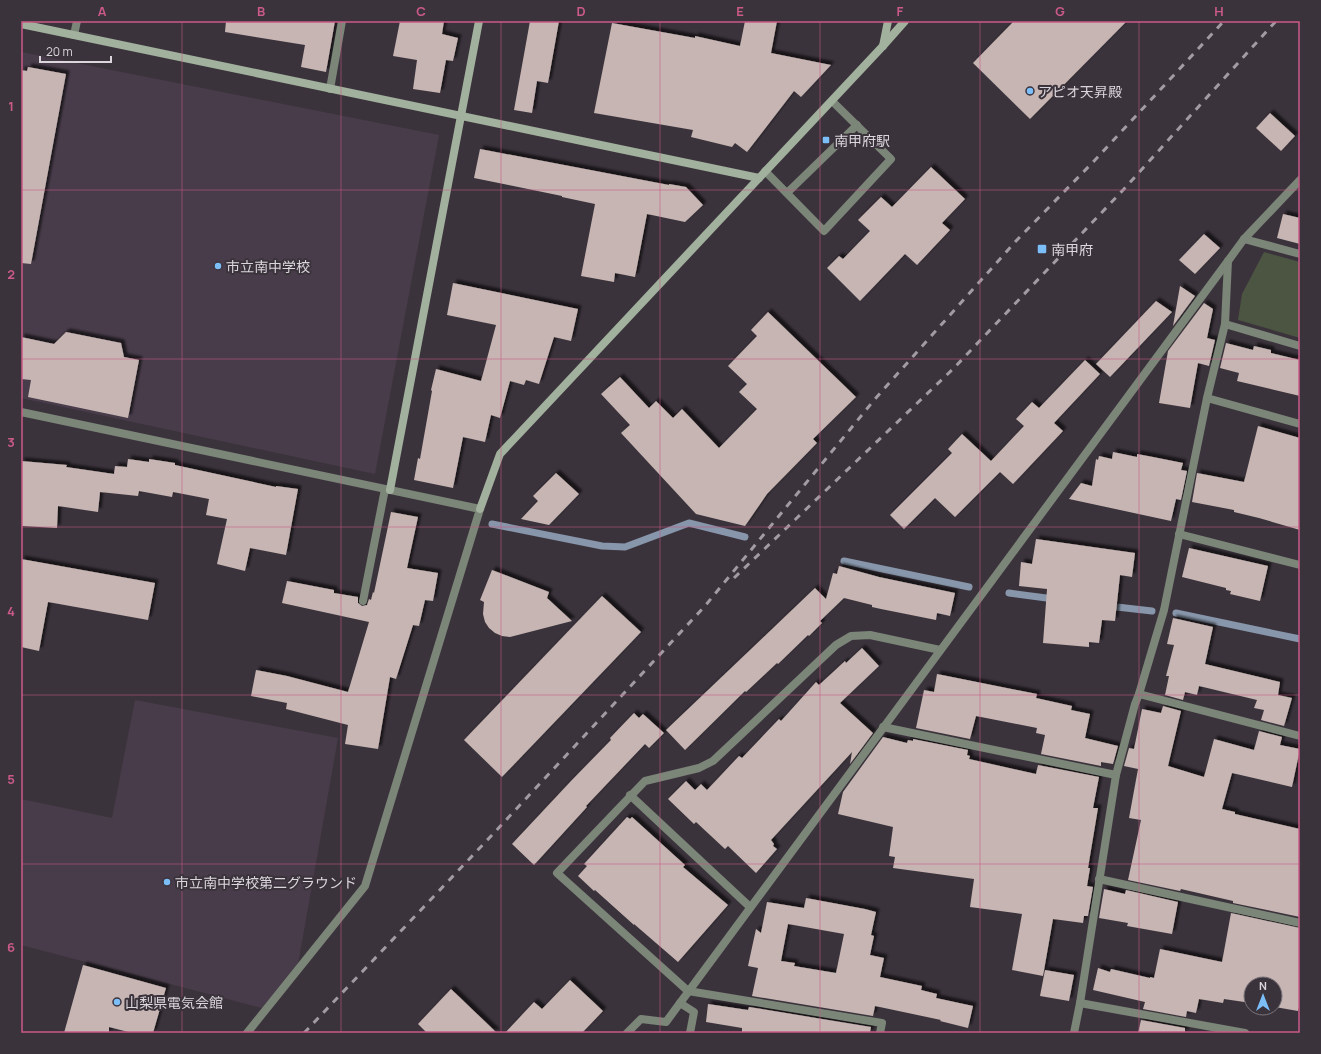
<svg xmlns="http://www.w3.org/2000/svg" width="1321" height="1054" font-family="Manrope,'Noto Sans JP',sans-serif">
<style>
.built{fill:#483c4a}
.green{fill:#4c5442}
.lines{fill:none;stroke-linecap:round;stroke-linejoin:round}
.stream{stroke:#8796aa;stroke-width:7}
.building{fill:#c6b5b2;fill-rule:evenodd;filter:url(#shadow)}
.lane{stroke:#7b8578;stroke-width:8}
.street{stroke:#7b8578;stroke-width:8}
.secondary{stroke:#a2b19d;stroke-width:8}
.rail{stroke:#a19ba2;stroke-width:3;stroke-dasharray:7 7;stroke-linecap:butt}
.grid{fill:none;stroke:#cb5a88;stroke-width:1;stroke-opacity:0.55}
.poi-dot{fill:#7bbef8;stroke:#3b333c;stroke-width:1.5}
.labels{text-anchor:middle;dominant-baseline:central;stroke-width:4;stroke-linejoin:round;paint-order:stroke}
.poi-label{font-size:14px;fill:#dbd6dc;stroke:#3b333c;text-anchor:start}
.neatline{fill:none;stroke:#cb5a88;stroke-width:1.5}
.grid-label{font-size:13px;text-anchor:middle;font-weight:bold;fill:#cb5a88}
</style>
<defs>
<filter id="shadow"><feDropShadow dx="3.5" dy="-3.5" stdDeviation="1" flood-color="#0009"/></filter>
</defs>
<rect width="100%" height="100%" fill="#3b333c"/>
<g class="built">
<polygon points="21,52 439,135 375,474 21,398"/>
<polygon points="135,700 338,738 297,970 262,1008 21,945 21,799 112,818"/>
</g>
<polygon class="green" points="1264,252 1300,262 1300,338 1238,320 1242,294"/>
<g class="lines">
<g class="stream">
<polyline points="492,524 602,546 625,547 689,523 745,537"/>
<polyline points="844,561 969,587"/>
<polyline points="1009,593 1054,599"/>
<polyline points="1108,606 1152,611"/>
<polyline points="1176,613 1300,639"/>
</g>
</g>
<g class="building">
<polygon points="226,21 335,21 326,72 301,67 305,45 225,32"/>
<polygon points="400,21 444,21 442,34 458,38 453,61 446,60 440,93 413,89 417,60 393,56"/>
<polygon points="530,21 559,21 548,83 537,81 532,113 514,110"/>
<polygon points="745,21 777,21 771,53 831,65 801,97 794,91 747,152 735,143 732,147 691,137 693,130 594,113 612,23 695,38 695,36 740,46"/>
<polygon points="1014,21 1127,21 1030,119 973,63"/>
<polygon points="28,67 66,74 31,264 21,263 21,70 27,71"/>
<polygon points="1270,113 1295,136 1281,151 1256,128"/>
<polygon points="480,149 669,185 669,184 686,187 703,205 685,222 647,214 635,277 615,273 614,282 581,276 595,204 562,197 562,196 474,178"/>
<polygon points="931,167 965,199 942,223 950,230 917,265 905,254 860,301 827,268 839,256 843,259 870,231 858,220 881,197 892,207"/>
<polygon points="1283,214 1300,218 1300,244 1277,238"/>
<polygon points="1204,234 1220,248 1195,274 1179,260"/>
<polygon points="453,283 578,309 571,341 554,337 539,384 526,380 524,385 510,381 500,418 491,415 485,442 463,437 453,488 414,480 418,458 420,459 432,391 431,390 436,369 481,381 496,325 447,315"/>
<polygon points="1180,286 1195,296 1173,326"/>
<polygon points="1156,301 1172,312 1110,377 1096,364"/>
<polygon points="1204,303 1213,309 1207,338 1215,340 1209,366 1198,363 1190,408 1159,403 1168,351"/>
<polygon points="768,312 856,397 813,439 817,443 767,494 745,526 696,514 621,433 630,425 601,394 620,377 649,408 656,401 673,418 682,409 719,448 757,409 739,392 747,384 728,366 757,336 751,330"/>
<polygon points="66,332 121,343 124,357 139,360 128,418 28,397 31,380 21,379 21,337 54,344"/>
<polygon points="1226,343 1253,350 1254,346 1271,350 1271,353 1300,360 1300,396 1237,381 1239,373 1220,368"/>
<polygon points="1085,360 1100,374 1054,423 1063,431 1013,484 1000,472 955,517 935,498 904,529 890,515 952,453 948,449 962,434 991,461 1024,426 1016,419 1032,402 1039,408"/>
<polygon points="1258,426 1300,438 1300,530 1259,518 1234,512 1234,510 1192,502 1197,473 1244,482"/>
<polygon points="1113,452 1137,457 1137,454 1153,457 1183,463 1181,470 1187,471 1181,500 1176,499 1171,521 1069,499 1081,483 1092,486 1096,459 1098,460 1099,456 1112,459"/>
<polygon points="128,459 149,462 149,459 175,463 175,465 276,487 276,486 298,489 286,555 250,548 245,571 217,564 227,519 206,515 209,499 173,492 172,497 139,491 138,496 100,492 98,512 58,506 57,528 22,526 21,461 67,465 66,467 114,474 115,466 127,467"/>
<polygon points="556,473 579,494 549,525 521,519 538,501 533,496"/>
<polygon points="391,512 418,517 407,568 438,573 433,601 425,600 419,626 413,625 396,679 390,677 378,749 345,744 348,725 286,709 287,703 251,696 256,670 287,676 348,692 369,622 282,603 287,581 334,590 334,593 358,597 358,603 362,606 367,605 369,599 371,600 373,592 374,593"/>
<polygon points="1036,539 1135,553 1132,577 1120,575 1115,621 1102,620 1099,643 1089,642 1089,647 1043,643 1047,589 1019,586 1021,562 1032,564"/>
<polygon points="1189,548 1268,566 1260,601 1230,594 1231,591 1226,590 1226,588 1182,577"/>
<polygon points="21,559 155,583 148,620 48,602 39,651 21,647"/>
<polygon points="839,566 879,577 955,593 950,616 937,613 936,620 881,609 872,607 872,605 844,598 820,621 822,623 809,636 808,635 778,664 777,663 746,692 745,691 685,750 666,730 815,588 826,599 833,573 837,574"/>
<polygon points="492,570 549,592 547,598 572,621 510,637 502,636 495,633 489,628 485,622 483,614 484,602 480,600"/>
<polygon points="602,596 641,632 502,777 464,740"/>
<polygon points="1173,618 1213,627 1205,664 1280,682 1278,695 1292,698 1284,726 1261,720 1264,710 1254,708 1257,700 1199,686 1197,695 1185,692 1183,700 1165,695 1169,676 1166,676 1174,645 1167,644"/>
<polygon points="862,648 879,666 840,703 873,733 850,764 852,752 771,840 774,844 773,846 777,849 756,873 728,846 725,849 696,822 694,824 668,799 686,781 695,790 701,784 707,790 739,756 742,758 779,719 781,721 816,682 819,685 845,661 846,663"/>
<polygon points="937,674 1037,694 1036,698 1072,706 1071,710 1090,714 1085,738 1118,746 1113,764 1101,762 1101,766 1041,754 1045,735 1036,733 1037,728 976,716 970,739 916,728 924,690 934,692"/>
<polygon points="1163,706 1181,711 1168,766 1204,777 1214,739 1254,750 1259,731 1282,737 1280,745 1300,749 1292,787 1232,773 1222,809 1235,812 1235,814 1300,829 1300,917 1233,903 1233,901 1181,889 1180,891 1128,880 1141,820 1129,818 1138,769 1124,766 1129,748 1134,749 1142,709 1161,713"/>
<polygon points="634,713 639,718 643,714 664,733 649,748 645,744 586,806 587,807 534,865 512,844 571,781 611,740 610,738"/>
<polygon points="883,737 907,743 908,740 913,741 913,739 968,750 967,755 970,756 969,759 1036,774 1038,765 1099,777 1093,808 1098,808 1088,868 1090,868 1087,886 1093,887 1088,916 1084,916 1083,923 1053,919 1043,976 1012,970 1022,914 970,907 974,879 893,868 895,857 889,856 893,827 838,814 843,792"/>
<polygon points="627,817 630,819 632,817 685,865 683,867 728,905 678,962 634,924 634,925 595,890 594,891 578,876 587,866 584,864"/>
<polygon points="1104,889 1125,894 1126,890 1178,902 1172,934 1127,926 1128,923 1099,918"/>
<path d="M806,898L865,909L876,912L871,935L874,936L870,955L884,958L880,977L922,986L921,990L937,994L936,998L973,1006L968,1028L940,1021L941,1020L875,1006L873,1016L752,996L758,968L748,966L756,929L761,933L767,902L804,908ZM788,924L844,934L836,973L794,966L795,963L781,961Z"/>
<polygon points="1231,913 1300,928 1300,1002 1298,1011 1275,1007 1275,984 1251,984 1251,1003 1224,999 1223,1003 1199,999 1196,1013 1187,1011 1186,1017 1143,1009 1145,1002 1093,990 1098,968 1110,972 1111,969 1150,978 1150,977 1154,978 1160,949 1222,962"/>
<polygon points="83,965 166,988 153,1033 132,1033 109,1027 109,1033 64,1033"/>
<polygon points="1045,970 1074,975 1069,1001 1040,996"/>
<polygon points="570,980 603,1011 582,1033 505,1033 534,1002 542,1009"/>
<polygon points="451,989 497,1033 427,1033 418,1024"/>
<polygon points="708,1004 748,1010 749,1007 871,1027 870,1033 742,1033 742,1028 706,1022"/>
<polygon points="1141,1020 1185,1028 1185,1033 1138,1033"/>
</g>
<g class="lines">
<g class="lane">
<polyline points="330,89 342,21"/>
<polyline points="765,171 824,231 891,159 832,101"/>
<polyline points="787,193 857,125"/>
<polyline points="1244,239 1300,254"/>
<polyline points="363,601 385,489"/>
<polyline points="883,727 1116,775"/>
<polyline points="1099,879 1300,923"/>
<polyline points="688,991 882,1023 880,1033"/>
<polyline points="1080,1003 1245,1033"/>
</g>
<g class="street">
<polyline points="74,35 77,21"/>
<polyline points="1225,324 1300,346"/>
<polyline points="1207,398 1300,424"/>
<polyline points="21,412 480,509 365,886 247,1033"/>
<polyline points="1179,534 1300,565"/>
<polyline points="1139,694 1300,736"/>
<polyline points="630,795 750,907"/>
<polyline points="688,991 557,873 645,781 699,768 713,761 836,645 851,636 870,635 940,650"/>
<polyline points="680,1003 694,1012 690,1033"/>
<polyline points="627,1033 641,1019 666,1022 1228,261 1244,239 1300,180"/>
<polyline points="1074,1033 1080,1003 1116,775 1135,704 1139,694 1164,610 1207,398 1225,324 1228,261"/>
</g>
<g class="secondary">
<polyline points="21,24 759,178"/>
<polyline points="883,46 888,21"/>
<polyline points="390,490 479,21"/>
<polyline points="480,509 500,454 882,47 905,21"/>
</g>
<g class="rail">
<polyline points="734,578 953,369 1124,189 1276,21"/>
<polyline points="304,1033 493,834 705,606 875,399 1016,241 1095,160 1224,21"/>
</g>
</g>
<path class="grid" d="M182,21V1033M341,21V1033M501,21V1033M660,21V1033M820,21V1033M980,21V1033M1139,21V1033M21,190H1300M21,359H1300M21,527H1300M21,695H1300M21,864H1300"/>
<g class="poi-dot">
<circle cx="1030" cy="91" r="4"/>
<rect x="822" y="136" width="8" height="8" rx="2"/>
<rect x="1037" y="244" width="10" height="10" rx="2"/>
<circle cx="218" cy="266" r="4"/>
<circle cx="167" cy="882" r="4"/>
<circle cx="117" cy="1002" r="4"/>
</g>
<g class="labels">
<g class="poi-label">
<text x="1038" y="91">アピオ天昇殿</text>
<text x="834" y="140">南甲府駅</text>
<text x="1051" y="249">南甲府</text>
<text x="226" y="266">市立南中学校</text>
<text x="175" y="882">市立南中学校第二グラウンド</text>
<text x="125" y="1002">山梨県電気会館</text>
</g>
</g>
<rect width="1321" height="1054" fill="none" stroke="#3b333c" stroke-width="44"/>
<g transform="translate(1263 996)"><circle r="19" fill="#3b333c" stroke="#7b747c"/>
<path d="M0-3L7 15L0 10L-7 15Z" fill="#7bbef8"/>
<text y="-6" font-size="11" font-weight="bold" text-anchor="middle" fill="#dbd6dc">N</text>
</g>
<path d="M40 56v6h71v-6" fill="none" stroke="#dbd6dc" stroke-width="2"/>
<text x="46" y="56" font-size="12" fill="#dbd6dc" stroke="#3b333c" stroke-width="3" paint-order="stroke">20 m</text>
<rect x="22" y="22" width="1277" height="1010" class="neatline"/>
<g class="grid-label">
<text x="102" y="16">A</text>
<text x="261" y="16">B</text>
<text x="421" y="16">C</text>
<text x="581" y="16">D</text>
<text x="740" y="16">E</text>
<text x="900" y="16">F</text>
<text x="1060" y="16">G</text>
<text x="1219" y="16">H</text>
<text x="11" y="111">1</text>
<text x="11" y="279">2</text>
<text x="11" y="447">3</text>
<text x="11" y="616">4</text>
<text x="11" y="784">5</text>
<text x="11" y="952">6</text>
</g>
</svg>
